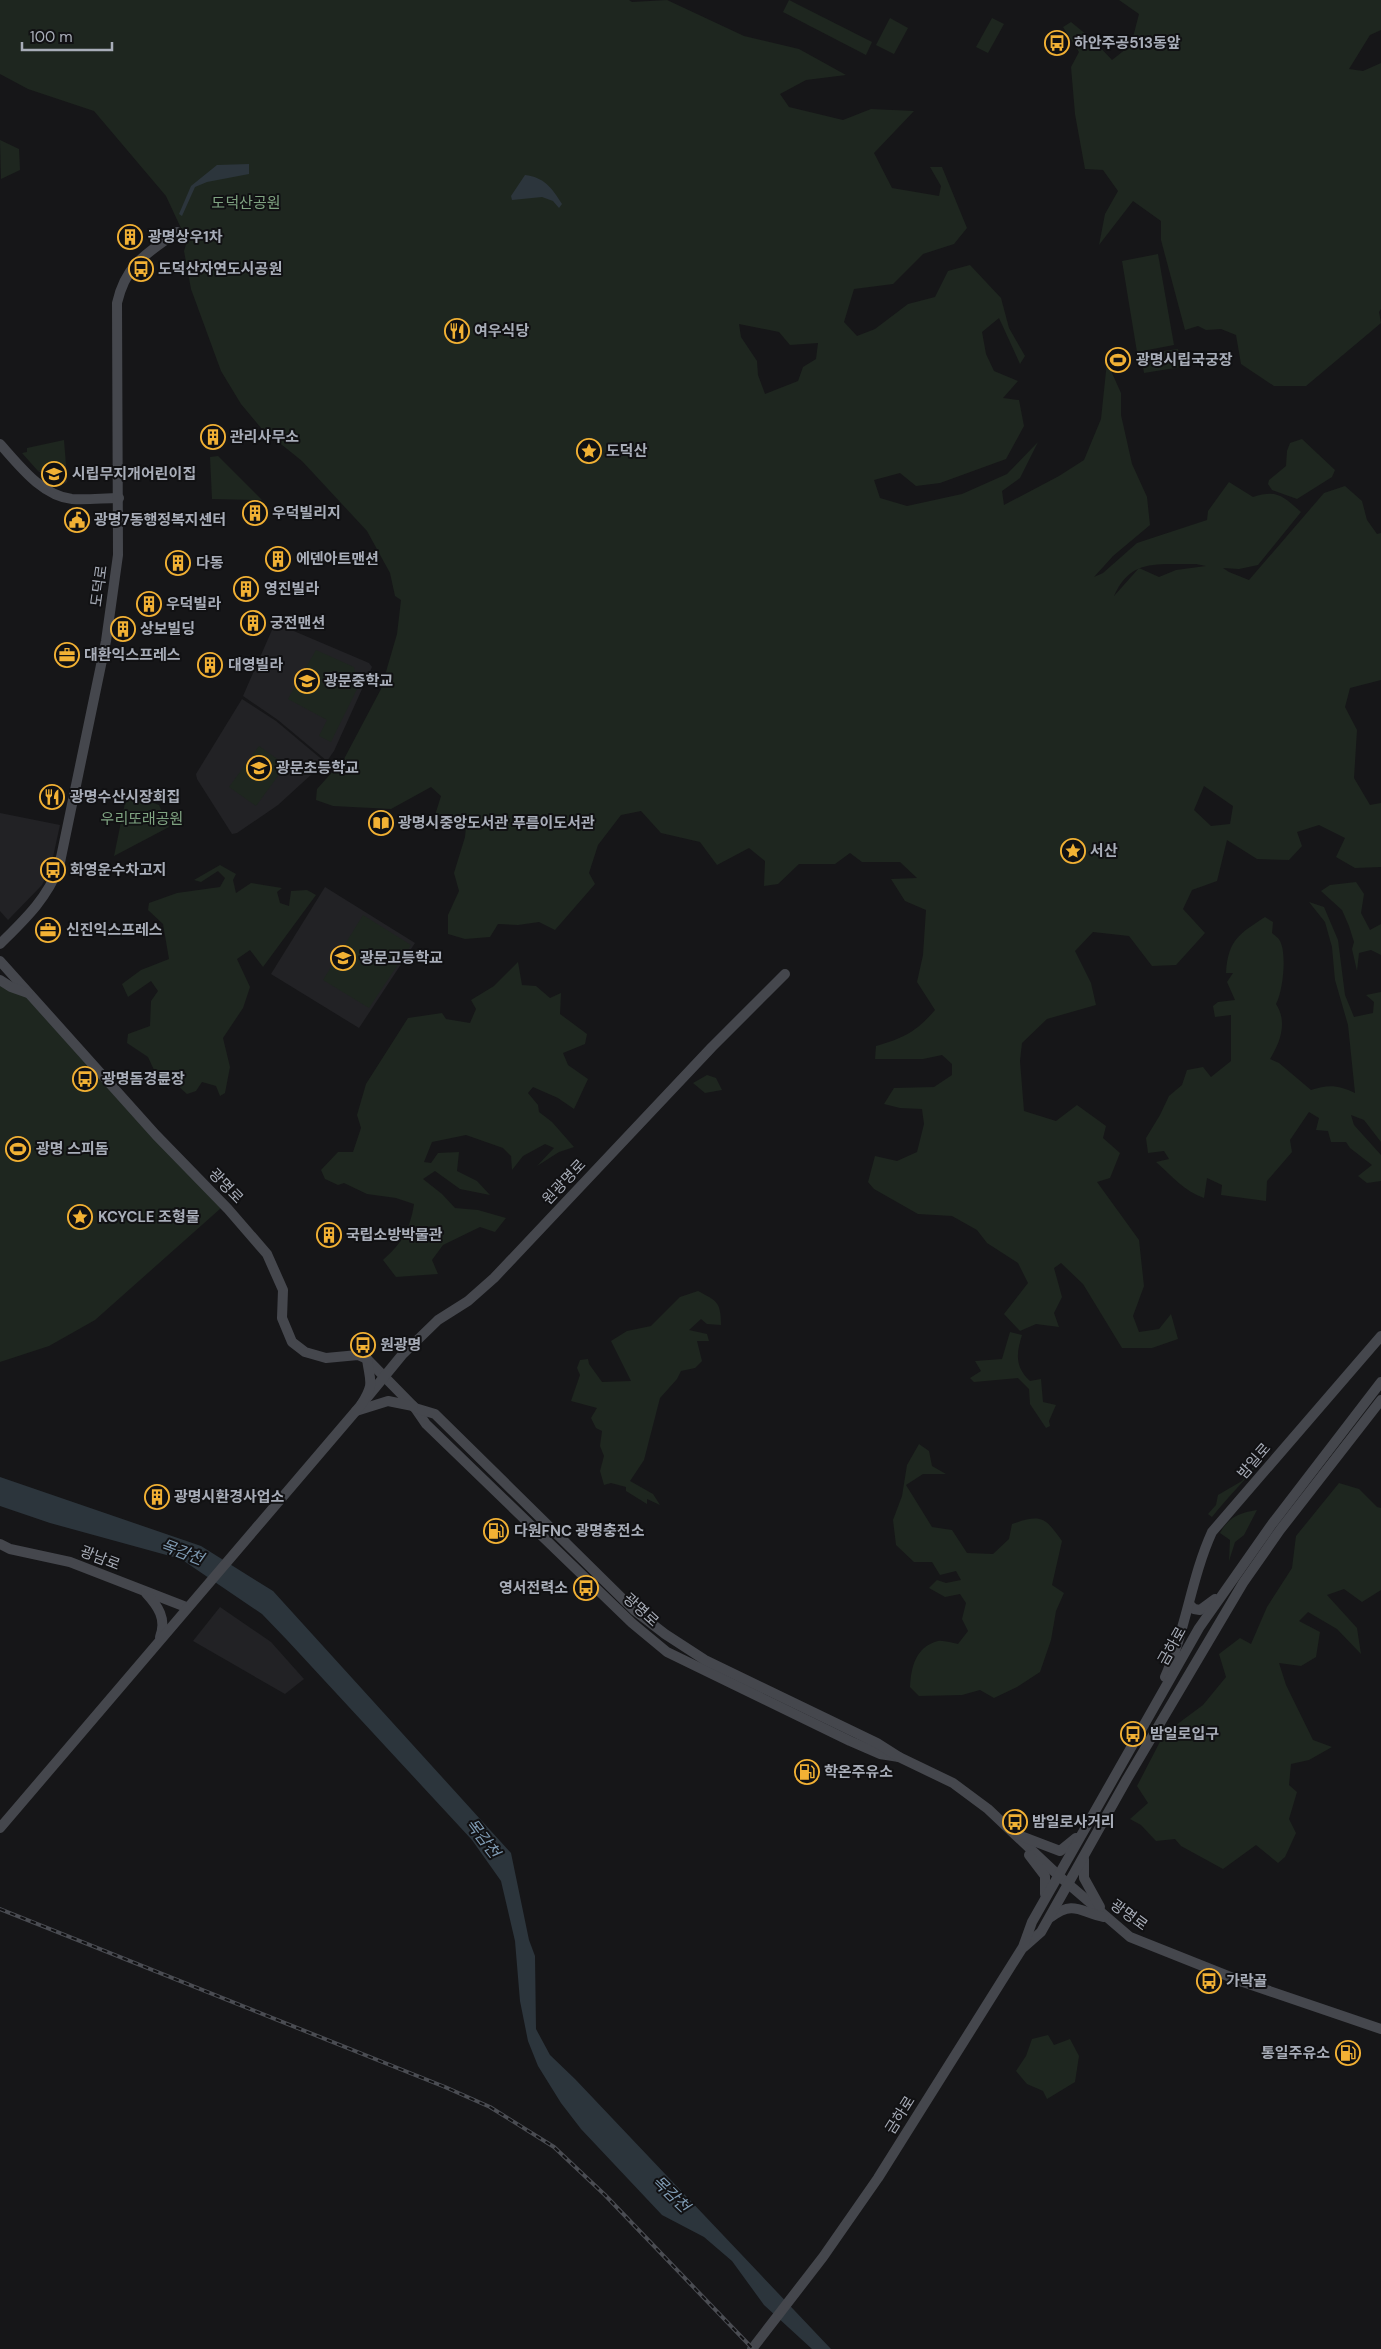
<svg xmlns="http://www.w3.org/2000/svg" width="1381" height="2349" font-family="'DM Sans','Noto Sans KR',sans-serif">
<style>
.built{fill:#222225}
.green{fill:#1e261f;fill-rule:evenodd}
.water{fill:#2c353c}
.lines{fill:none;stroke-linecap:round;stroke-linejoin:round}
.secondary{stroke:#45474d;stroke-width:10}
.rail-casing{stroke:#4a4c52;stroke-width:4}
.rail{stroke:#111113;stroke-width:2;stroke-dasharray:5.5;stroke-linecap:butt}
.labels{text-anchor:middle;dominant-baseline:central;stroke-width:4;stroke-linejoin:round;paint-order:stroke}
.poi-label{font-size:15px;font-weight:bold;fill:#a8adb8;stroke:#111113;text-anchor:start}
.park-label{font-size:15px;fill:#7fa381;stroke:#111113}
.street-label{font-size:15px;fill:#a8adb8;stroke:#111113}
.water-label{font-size:16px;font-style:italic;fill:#7f9bb3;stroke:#111113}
</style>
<rect width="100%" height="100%" fill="#161618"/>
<g class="built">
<polygon points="66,465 67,482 64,484 53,481 38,471"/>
<polygon points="275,623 369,663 372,667 334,751 327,761 278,720 243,696"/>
<polygon points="242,699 276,721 325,762 278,805 237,833 232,834 197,779 196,774"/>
<polygon points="0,813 60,825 51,866 42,885 8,920 0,911"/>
<polygon points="325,887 415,943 359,1028 271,974"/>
<polygon points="220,1607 271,1642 304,1679 285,1694 193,1641"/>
</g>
<g class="green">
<path d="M0,0H629L632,2L667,0L744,36L799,49L846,75L806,80L780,94L789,107L843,120L871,109L914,111L874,153L892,188L939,196L941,186L930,167H942L967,228L954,244L923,254L893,284L854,289L844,322L857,336L875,329L908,304L935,297L948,271L970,265L1001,298L1009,328L1025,356L1020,364L999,318L982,332L986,354L994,371L1018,381L1003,398L1019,400L1024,426L1006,459L940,483L916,486L900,473L874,480L880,498L907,506L962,494L1007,474L1038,442L1020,478L1002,491L1004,505L1059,476L1084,460L1101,419L1107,362L1121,393V415L1132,464L1147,497L1150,525L1113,556L1094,577L1103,573L1137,543L1207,520L1208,511L1229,482L1253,497C1277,489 1283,496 1301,512L1258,565L1239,569L1223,568L1229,572L1249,580L1324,493L1345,486L1362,501L1367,520L1377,534L1381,533V680L1350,688L1345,707L1357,730L1354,778L1370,805L1381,803V867L1355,868L1336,857L1345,838L1319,825L1297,832L1302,846L1289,860L1257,859L1227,840L1217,881L1192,890L1183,909L1205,933L1176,965L1152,966L1129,936L1093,932L1075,951L1091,983L1096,1005L1047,1019L1022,1043L1020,1061L1024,1111L1056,1121L1077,1105L1106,1126L1103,1138L1120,1153L1110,1178L1097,1182L1139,1240L1144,1286L1133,1316L1139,1332L1159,1329L1171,1314L1178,1339L1152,1348H1122L1083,1284L1061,1263L1054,1268L1062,1297L1054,1313L1059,1327L1036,1324L1020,1331L1004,1314L1028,1283L1018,1263L987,1243L977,1230L952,1216L918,1214L874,1189L868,1182L875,1156L897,1161L917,1152L924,1124L922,1109L900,1108L884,1104L894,1088L934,1087L952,1075V1064L942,1055L923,1059H875L876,1046C904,1038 916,1032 935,1010L917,982L923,955L926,910L905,901L891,879L917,878L900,862H862L850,853L835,864H799L778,884L764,886L765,861L749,848L717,865L700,842L661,833L641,811L621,815L598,845L589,873L595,884L555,930L539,922L518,925L498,924L490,937L465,939L448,934V915L459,891L454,873L465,837L467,818L432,825L441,796L431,787L391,809L333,806L316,800L317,789L344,759L381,689L397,634L401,600L395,596L390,573L367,531L302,461L261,428L241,404L221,371L191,289L184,251L187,241L166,196L94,111L28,89L0,74ZM739,324L779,332L790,345L818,343L816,359L803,367L798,381L765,394L758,375L757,361L741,337ZM1196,564L1206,566L1176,570L1159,577L1139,568L1114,596C1131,557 1160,565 1196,564ZM1204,786L1233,806L1230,824L1211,826L1194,810Z"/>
<polygon points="789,0 872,42 866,55 783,12"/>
<polygon points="1119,0 1381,0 1381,30 1370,35 1349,69 1363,71 1381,63 1381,309 1379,312 1381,323 1306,386 1274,386 1241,364 1236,335 1221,329 1206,330 1198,326 1185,330 1161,240 1161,221 1133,201 1099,245 1105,214 1118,191 1103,170 1085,169 1075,114 1071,67 1079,52 1063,27 1071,22 1093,40 1112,60 1131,45 1139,14"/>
<polygon points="890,18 908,28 894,54 876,45"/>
<polygon points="992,18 1004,24 988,53 976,47"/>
<polygon points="0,140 19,149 20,170 1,179"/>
<polygon points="1158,254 1174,345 1137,352 1122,261"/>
<polygon points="1178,349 1181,367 1144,373 1141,354"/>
<polygon points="1302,439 1335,470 1332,477 1297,499 1272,490 1268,484 1269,480 1286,466 1287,451 1290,443"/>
<polygon points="64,440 66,465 38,471 22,453 27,452 27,448"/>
<polygon points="218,456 262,500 212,499 210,457"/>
<polygon points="316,650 354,667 358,687 331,742 319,736 327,720 288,699"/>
<polygon points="259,746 286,765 256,806 229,787"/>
<polygon points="127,793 159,805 169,827 114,856"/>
<polygon points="220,865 236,874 233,880 236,893 251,883 282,888 277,892 280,903 289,906 291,891 307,890 316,895 263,967 250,950 237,959 250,987 243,1008 223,1038 230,1067 225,1093 220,1096 216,1086 202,1082 196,1091 187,1094 177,1085 160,1083 148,1057 127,1043 128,1034 150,1026 151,1001 158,991 151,981 128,997 122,984 141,970 169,959 163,924 148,910 149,903 177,893 220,887 225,878 218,871 201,882 194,880"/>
<polygon points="1356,882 1364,894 1361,913 1370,930 1381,924 1381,955 1371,950 1359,953 1357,971 1352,949 1354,942 1349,926 1342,910 1321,891 1330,885"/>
<path d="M1309,902L1324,907L1338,940L1345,995L1354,1017L1373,1013L1374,1002L1366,995L1381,992V1142L1364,1120L1351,1115L1354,1125L1381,1155V1181L1367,1183L1358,1176L1372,1165L1350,1148L1346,1142H1331L1328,1131L1316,1130L1319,1118L1309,1112L1290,1140L1292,1152L1267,1181L1266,1201L1221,1195L1222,1185L1207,1178L1204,1198C1184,1191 1172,1176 1156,1162L1169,1159L1164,1151L1148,1153L1146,1138L1160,1115L1169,1096L1182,1085L1187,1070L1203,1067L1211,1077L1231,1061V1015L1215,1017L1213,1006L1218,1002L1235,1000L1227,982L1233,973H1226C1228,940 1239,934 1265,917L1273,922L1272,933C1274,935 1279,938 1280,941C1287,954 1283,991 1276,1004C1288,1022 1280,1043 1270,1059L1279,1063L1311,1090C1328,1084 1339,1085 1355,1093L1348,1025L1335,980L1332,947L1325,922Z"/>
<polygon points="363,915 411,945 369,1008 323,980"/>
<path d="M518,962L522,985L536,986L550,998L561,993L560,1014L587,1034L585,1044L563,1053L568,1065L588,1079L574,1109L558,1098L533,1087L528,1093L538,1105L539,1112L552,1122L574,1147L559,1152L537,1166L554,1148L545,1144L523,1156L512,1170L511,1156L503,1148L466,1135L432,1142L424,1162L431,1163L438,1153L459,1152L457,1171L477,1181L490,1195L460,1189L435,1171L423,1179L442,1194L455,1208L478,1210L506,1218L495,1232L480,1227L443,1245L432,1260L438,1274L396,1277L383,1260C402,1243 410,1230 414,1204L396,1198L367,1194L344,1183L338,1185L325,1179L321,1170L338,1152H353L361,1128L357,1115L366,1084L408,1018L442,1013L446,1019L470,1023L476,1009L471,1000L494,986Z"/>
<polygon points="0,978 27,998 221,1208 95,1320 49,1346 0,1362"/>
<polygon points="707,1075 716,1078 722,1090 705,1093 693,1083"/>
<path d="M698,1291C717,1301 721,1302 721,1325L707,1324L701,1319L689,1330L707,1334L709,1341H697L702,1361L695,1368L681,1371L677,1379L660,1398L644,1460L630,1481L653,1494L660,1505L647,1499V1504L626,1491V1487L611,1483L604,1485L600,1471L604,1456L600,1446L602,1431L596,1428L591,1418L597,1408L571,1401L580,1375L577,1368L580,1360L588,1359L589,1364L602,1382L631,1381L611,1341L627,1331L651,1326L680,1297Z"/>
<path d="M1010,1332L1022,1335C1016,1354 1015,1367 1030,1381L1041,1379L1043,1402L1056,1405L1049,1421L1050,1426L1046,1428L1030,1404L1029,1389L1018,1378L974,1382L970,1378L981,1371L975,1361L1002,1359Z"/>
<path d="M919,1444L929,1451L932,1466L946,1474H923L906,1485L932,1527L952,1530L967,1553L993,1554L1009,1539L1012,1524C1041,1514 1045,1517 1062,1541L1052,1585L1064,1593L1056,1611L1051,1640L1040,1672L1017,1687L994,1698L980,1690L962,1695L919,1696L910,1687C911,1668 915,1647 938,1641C943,1640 952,1643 958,1644L968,1631L962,1619L966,1603L960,1594L945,1597L929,1588L937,1580L946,1583L961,1580L956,1571L940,1575L932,1562H914L896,1545L893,1520L902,1496L907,1465Z"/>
<path d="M1265,1455C1249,1477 1229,1495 1212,1517L1208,1514L1216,1505L1218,1495L1242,1481L1260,1458Z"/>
<polygon points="1339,1483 1359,1489 1377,1507 1381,1508 1381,1590 1362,1602 1344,1589 1327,1595 1357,1628 1361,1654 1337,1629 1308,1612 1299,1621 1320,1632 1316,1657 1301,1666 1279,1663 1286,1685 1313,1740 1332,1747 1309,1760 1291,1764 1289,1785 1297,1792 1289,1819 1296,1833 1285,1857 1278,1863 1256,1845 1223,1869 1181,1846 1175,1839 1156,1841 1141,1825 1130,1819 1148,1803 1137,1786 1164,1734 1203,1705 1226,1677 1219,1654 1240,1638 1251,1644 1267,1607 1292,1568 1296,1536"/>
<path d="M1257,1510L1244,1535L1235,1542L1229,1561L1230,1540L1220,1533C1229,1517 1239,1513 1257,1510Z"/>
<polygon points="1048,2035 1054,2045 1070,2039 1079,2056 1075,2082 1047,2099 1043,2091 1027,2084 1016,2071 1026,2056 1032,2039"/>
</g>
<g class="water">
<polygon points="249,164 249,174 207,182 195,187 182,216 179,214 191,186 217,165"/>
<path d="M525,175C544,177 552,188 562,204L559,208L553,201L542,197L512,200L511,196Z"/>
<polygon points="0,1477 201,1546 273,1591 511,1853 529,1940 535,1956 536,2029 550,2055 575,2079 831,2349 812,2349 764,2305 732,2261 704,2237 662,2215 581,2129 561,2103 538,2066 528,2041 520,2001 515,1941 501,1881 472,1840 287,1640 262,1614 181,1559 50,1523 0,1506"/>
</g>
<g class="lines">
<g class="secondary">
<path d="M0,444C19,465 42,496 72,499C88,500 104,498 119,498"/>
<path d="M0,944C24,920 46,900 59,867L106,641L118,555L117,303C126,264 146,254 177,232"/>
<polyline points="0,961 156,1135 228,1209 267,1254 283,1290 282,1318 292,1342 305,1352 326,1358 358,1355 367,1359 415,1408 426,1424 632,1623 667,1652 850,1741 880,1754 899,1757"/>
<polyline points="0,980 11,987 28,993"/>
<polyline points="361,1405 402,1355 438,1320 468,1301 494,1278 712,1047 785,974"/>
<polyline points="415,1408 435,1414 634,1610 665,1634 705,1660 877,1743 899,1757 953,1783 988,1809 1059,1876 1130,1937 1243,1982 1381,2029"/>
<polyline points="356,1411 388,1401 413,1406"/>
<polyline points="0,1544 10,1549 70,1562 186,1607"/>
<path d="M146,1593C158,1606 167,1619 160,1637"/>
<polyline points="1190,1605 1194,1609 1200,1610 1215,1599"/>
<path d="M1165,1677C1186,1630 1191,1578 1212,1532L1381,1336"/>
<path d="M0,1828L361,1405C375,1383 370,1382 367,1359"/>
<polyline points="1018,1835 1060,1851 1076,1838"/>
<polyline points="1029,1855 1045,1876 1045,1894"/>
<polyline points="1084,1859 1084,1878 1100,1907"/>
<path d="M1051,1917C1074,1900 1080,1912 1104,1917"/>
<polyline points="1024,1947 1041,1932 1127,1779 1243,1583 1280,1530 1381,1400"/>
<polyline points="752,2349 823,2257 878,2178 1023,1947 1032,1922 1199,1628 1272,1524 1381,1382"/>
</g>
<defs>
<polyline id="rail" points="0,1909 445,2087 490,2107 554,2147 605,2195 753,2349"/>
</defs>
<use href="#rail" class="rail-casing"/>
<use href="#rail" class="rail"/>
</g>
<defs>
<symbol id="bus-ring" viewBox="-11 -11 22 22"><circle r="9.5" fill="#111113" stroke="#f2b134" stroke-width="1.5"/><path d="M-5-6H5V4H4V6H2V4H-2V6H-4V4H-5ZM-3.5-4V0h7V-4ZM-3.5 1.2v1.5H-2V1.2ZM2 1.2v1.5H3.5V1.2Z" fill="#f2b134"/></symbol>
<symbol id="building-ring" viewBox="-11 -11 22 22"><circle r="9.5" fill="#111113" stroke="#f2b134" stroke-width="1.5"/><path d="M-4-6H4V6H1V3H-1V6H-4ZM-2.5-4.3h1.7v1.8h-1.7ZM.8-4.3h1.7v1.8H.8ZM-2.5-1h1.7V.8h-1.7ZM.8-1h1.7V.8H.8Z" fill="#f2b134"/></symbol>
<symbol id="restaurant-ring" viewBox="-11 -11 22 22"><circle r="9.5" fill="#111113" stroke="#f2b134" stroke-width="1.5"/><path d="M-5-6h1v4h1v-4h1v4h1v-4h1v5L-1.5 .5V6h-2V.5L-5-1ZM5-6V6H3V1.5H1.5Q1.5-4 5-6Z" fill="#f2b134"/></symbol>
<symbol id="stadium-ring" viewBox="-11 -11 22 22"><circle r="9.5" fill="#111113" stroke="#f2b134" stroke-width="1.5"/><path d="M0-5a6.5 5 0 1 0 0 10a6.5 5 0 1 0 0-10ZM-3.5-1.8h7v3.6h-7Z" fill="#f2b134"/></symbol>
<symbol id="sight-ring" viewBox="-11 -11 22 22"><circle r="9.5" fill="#111113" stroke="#f2b134" stroke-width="1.5"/><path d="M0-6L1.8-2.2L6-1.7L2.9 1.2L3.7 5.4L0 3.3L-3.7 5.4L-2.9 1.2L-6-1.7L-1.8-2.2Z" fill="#f2b134"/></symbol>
<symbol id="school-ring" viewBox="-11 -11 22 22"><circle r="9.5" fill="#111113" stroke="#f2b134" stroke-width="1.5"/><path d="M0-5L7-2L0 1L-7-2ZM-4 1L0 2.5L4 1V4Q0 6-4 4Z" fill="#f2b134"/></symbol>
<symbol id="civic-ring" viewBox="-11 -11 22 22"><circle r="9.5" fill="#111113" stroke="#f2b134" stroke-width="1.5"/><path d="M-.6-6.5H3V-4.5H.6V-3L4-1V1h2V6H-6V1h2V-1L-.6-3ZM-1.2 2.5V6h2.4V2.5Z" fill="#f2b134"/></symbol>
<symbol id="office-ring" viewBox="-11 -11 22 22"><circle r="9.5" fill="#111113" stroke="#f2b134" stroke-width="1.5"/><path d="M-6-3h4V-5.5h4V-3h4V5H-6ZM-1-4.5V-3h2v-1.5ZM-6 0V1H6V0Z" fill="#f2b134"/></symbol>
<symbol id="library-ring" viewBox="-11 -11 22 22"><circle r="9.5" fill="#111113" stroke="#f2b134" stroke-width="1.5"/><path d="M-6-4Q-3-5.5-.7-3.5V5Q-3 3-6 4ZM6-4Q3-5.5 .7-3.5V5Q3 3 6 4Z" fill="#f2b134"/></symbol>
<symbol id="fuel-ring" viewBox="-11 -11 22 22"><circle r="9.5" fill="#111113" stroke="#f2b134" stroke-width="1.5"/><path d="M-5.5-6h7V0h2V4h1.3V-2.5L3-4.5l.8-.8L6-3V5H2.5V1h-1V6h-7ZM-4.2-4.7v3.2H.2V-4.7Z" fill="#f2b134"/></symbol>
</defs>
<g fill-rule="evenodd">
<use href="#bus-ring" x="1043" y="29" width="28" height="28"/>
<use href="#building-ring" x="116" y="223" width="28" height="28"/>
<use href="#bus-ring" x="127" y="255" width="28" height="28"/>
<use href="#restaurant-ring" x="443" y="317" width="28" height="28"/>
<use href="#stadium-ring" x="1104" y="346" width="28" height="28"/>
<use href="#building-ring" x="199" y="423" width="28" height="28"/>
<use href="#sight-ring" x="575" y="437" width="28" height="28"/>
<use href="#school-ring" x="40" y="460" width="28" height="28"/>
<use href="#building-ring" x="241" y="499" width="28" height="28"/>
<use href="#civic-ring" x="63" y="506" width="28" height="28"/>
<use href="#building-ring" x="264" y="545" width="28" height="28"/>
<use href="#building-ring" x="164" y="549" width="28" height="28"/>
<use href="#building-ring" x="232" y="575" width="28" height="28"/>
<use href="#building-ring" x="135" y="590" width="28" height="28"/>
<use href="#building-ring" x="239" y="609" width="28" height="28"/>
<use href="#building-ring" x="109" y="615" width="28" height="28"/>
<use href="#office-ring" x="53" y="641" width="28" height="28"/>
<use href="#building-ring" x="196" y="651" width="28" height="28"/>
<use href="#school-ring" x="293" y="667" width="28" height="28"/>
<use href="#school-ring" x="245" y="754" width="28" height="28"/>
<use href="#restaurant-ring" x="38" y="783" width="28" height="28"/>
<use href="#library-ring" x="367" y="809" width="28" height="28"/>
<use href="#sight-ring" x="1059" y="837" width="28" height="28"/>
<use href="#bus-ring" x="39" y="856" width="28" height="28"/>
<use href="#office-ring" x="34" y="916" width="28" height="28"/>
<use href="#school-ring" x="329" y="944" width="28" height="28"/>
<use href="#bus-ring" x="71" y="1065" width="28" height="28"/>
<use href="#stadium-ring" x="4" y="1135" width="28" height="28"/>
<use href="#sight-ring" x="66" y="1203" width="28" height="28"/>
<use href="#building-ring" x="315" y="1221" width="28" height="28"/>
<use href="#bus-ring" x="349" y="1331" width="28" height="28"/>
<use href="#building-ring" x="143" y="1483" width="28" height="28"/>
<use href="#fuel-ring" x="482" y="1517" width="28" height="28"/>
<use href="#bus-ring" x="572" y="1574" width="28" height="28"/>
<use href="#bus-ring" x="1119" y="1720" width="28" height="28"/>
<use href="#fuel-ring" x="793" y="1758" width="28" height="28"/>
<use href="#bus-ring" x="1001" y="1808" width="28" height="28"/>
<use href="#bus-ring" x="1195" y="1967" width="28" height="28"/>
<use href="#fuel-ring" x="1334" y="2039" width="28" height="28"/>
</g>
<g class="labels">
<g class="poi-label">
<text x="1074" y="43">하안주공513동앞</text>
<text x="148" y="237">광명상우1차</text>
<text x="158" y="269">도덕산자연도시공원</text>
<text x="474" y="331">여우식당</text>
<text x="1136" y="360">광명시립국궁장</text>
<text x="230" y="437">관리사무소</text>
<text x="606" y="451">도덕산</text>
<text x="72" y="474">시립무지개어린이집</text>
<text x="272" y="513">우덕빌리지</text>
<text x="94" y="520">광명7동행정복지센터</text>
<text x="296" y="559">에덴아트맨션</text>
<text x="196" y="563">다동</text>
<text x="264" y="589">영진빌라</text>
<text x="166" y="604">우덕빌라</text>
<text x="270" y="623">궁전맨션</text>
<text x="140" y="629">상보빌딩</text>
<text x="84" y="655">대환익스프레스</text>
<text x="228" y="665">대영빌라</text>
<text x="324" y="681">광문중학교</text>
<text x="276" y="768">광문초등학교</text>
<text x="70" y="797">광명수산시장회집</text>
<text x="398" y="823">광명시중앙도서관 푸름이도서관</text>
<text x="1090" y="851">서산</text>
<text x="70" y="870">화영운수차고지</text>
<text x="66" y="930">신진익스프레스</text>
<text x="360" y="958">광문고등학교</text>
<text x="102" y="1079">광명돔경륜장</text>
<text x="36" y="1149">광명 스피돔</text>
<text x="98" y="1217">KCYCLE 조형물</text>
<text x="346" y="1235">국립소방박물관</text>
<text x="380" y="1345">원광명</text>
<text x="174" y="1497">광명시환경사업소</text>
<text x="514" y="1531">다원FNC 광명충전소</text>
<text x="568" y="1588" text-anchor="end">영서전력소</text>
<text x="1150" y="1734">밤일로입구</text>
<text x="824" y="1772">학온주유소</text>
<text x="1032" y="1822">밤일로사거리</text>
<text x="1226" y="1981">가락골</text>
<text x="1330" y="2053" text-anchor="end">통일주유소</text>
</g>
<g class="park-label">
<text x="246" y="203">도덕산공원</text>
<text x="142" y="819">우리또래공원</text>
</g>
<g class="street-label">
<text transform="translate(99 586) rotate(-82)">도덕로</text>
<text transform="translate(564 1182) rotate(-47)">원광명로</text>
<text transform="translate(226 1186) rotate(46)">광명로</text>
<text transform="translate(1254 1461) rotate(-49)">밤일로</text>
<text transform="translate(100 1558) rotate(21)">광남로</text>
<text transform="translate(641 1610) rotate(42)">광명로</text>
<text transform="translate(1172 1646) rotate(-61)">금하로</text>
<text transform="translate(1129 1915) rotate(36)">광명로</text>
<text transform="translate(900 2115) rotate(-58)">금하로</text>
</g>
<g class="water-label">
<text transform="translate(182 1552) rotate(21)">목감천</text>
<text transform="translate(483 1838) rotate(53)">목감천</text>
<text transform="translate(671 2194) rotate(44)">목감천</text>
</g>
</g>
<path d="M22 42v8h90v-8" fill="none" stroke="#a8adb8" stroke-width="2.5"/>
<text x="30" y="42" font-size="15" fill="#a8adb8" stroke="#111113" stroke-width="4" paint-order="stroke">100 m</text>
</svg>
